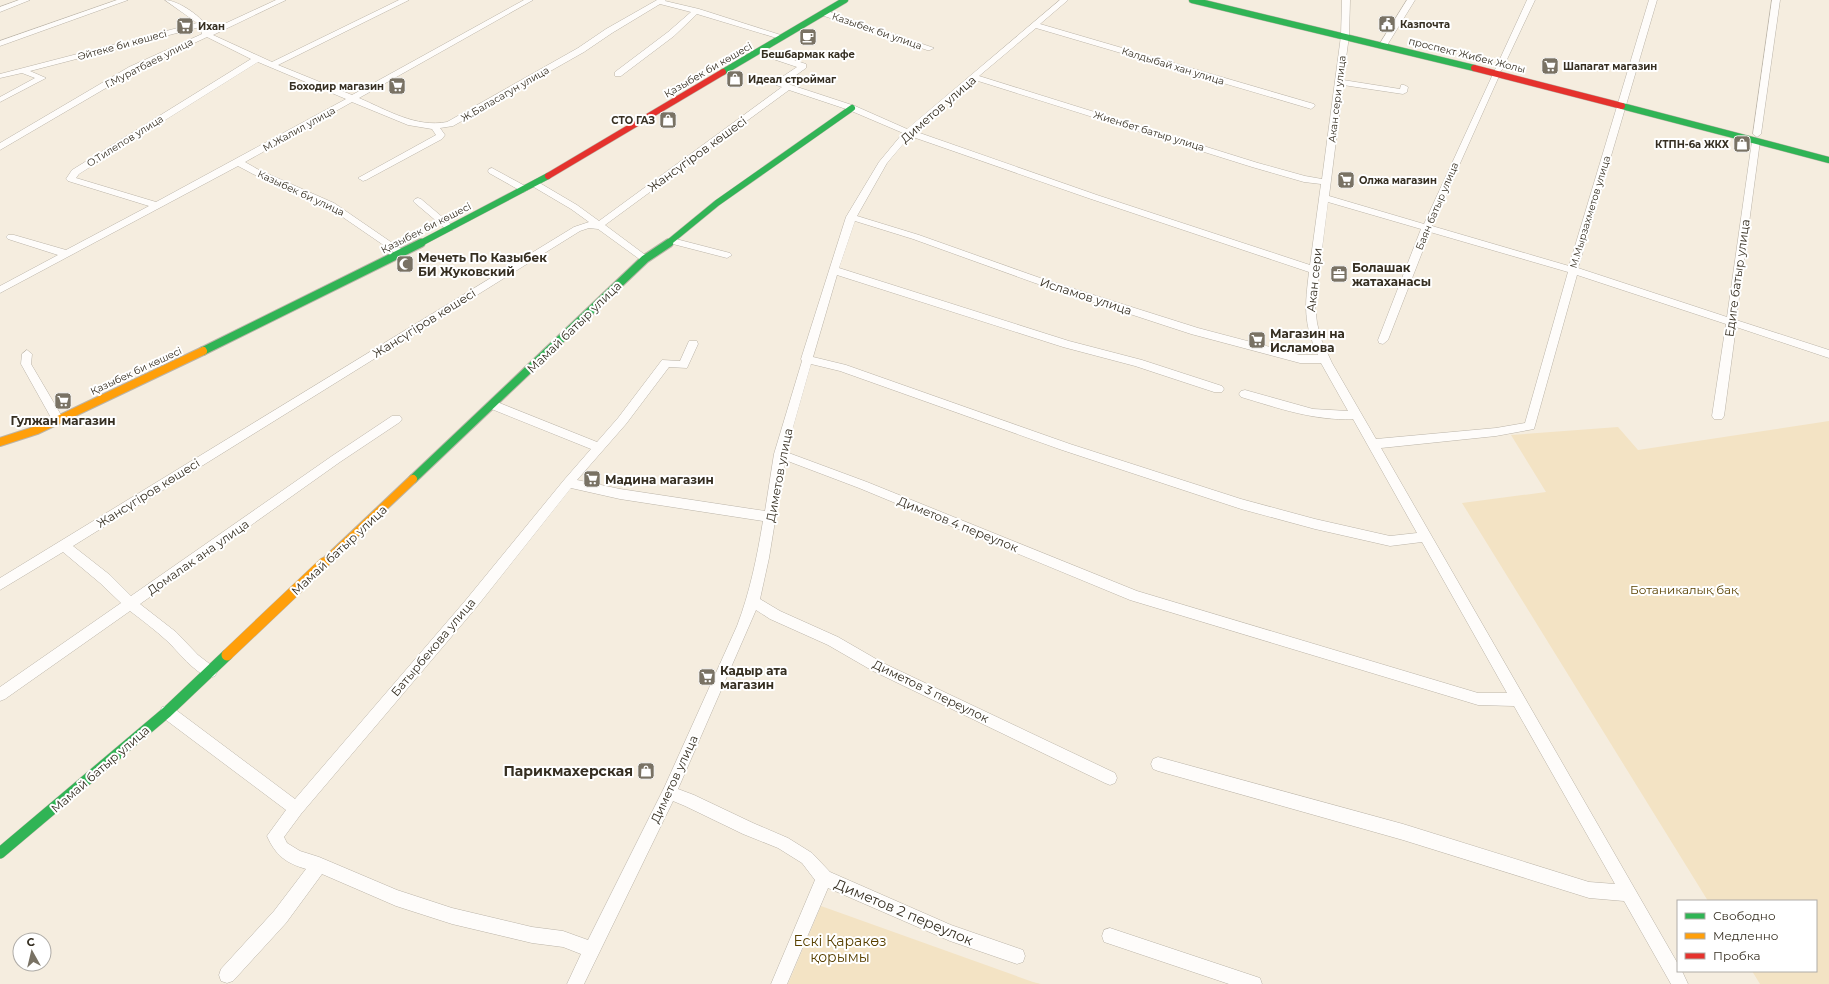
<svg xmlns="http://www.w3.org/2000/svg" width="1829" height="984" font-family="Montserrat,sans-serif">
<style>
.green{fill:#f3e3c4}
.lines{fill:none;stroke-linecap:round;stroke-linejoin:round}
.street-casing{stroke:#bbb4a8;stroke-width:1}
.fast-far2-casing{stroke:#bbb4a8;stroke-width:7}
.fast-far1-casing{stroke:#bbb4a8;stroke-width:10}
.fast-casing{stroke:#bbb4a8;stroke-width:12}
.slow-far1-casing{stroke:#bbb4a8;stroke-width:10}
.slow-casing{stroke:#bbb4a8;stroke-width:12}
.jam-casing{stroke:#bbb4a8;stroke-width:7}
.street{fill:#fefcfa;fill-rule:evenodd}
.fast-far2{stroke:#30b455;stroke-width:6}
.fast-far1{stroke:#30b455;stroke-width:8}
.fast{stroke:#30b455;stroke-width:11}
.slow-far1{stroke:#ff9f0a;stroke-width:8}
.slow{stroke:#ff9f0a;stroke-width:11}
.jam{stroke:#e5322d;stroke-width:6}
.labels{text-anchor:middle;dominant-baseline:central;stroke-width:4;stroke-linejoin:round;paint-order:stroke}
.far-poi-label{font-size:10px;font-weight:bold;fill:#362f22;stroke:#fff;text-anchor:start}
.far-street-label{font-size:10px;fill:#362f22;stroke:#fff}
.street-label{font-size:12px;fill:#362f22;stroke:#fff}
.poi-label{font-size:12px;font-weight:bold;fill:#362f22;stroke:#fff;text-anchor:start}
.park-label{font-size:12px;fill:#594100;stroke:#fff}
.near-poi-label{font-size:14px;font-weight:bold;fill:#362f22;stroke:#fff;text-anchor:end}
.near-street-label{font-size:14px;fill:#362f22;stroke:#fff}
.near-park-label{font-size:14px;fill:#594100;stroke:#fff}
</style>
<rect width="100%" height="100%" fill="#f5eddf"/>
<g class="green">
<polygon points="1829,421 1829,984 1760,984 1752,971 1816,971 1816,901 1708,901 1462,503 1546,492 1511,435 1618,427 1638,450"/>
<polygon points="821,906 1033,982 1041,984 788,984"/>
</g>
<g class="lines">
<defs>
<g id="street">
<polygon points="19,0 30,0 0,12 0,7"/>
<polygon points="117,0 128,0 0,46 0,41"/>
<path d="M165,0C178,0 205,18 209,31L276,0H286L213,35L272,62L399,0H409L278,65L352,95L524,0H533L359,98C387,110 416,128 447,122L578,48L606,29L657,0H666L665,1L699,9L787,37L783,39H780L697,14L674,36L621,76H615V72L668,32L691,12L660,4L612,33L584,52L453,126L440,128L445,135L442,139L366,180L363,181L358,178L436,135L432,129L408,125L352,102L245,162L259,170L334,203L404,251L406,253L404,255H398L328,207L253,174L238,166L0,293V286L58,255L8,239L6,237L8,235H14L66,250L149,206L68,181L66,179L72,170L251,59L207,37L135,71L0,150V143L129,67L202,34L200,27L30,71L46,78L0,102V97L35,78L22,73L0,78V74L197,23ZM258,62L346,99L156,202L76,178L79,174Z"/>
<path d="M1060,0H1068L1040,24L1314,104L1315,106L1311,109L1308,108L1036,28L979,76L1258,163L1305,176L1322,179L1341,36L1342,0H1350L1349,36L1343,80L1400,89L1401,85H1404L1408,87L1407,92L1403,94L1343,85L1329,196L1424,224L1527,0H1535L1502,70L1499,72L1500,74L1432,226L1569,266L1649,0H1657L1578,268L1727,317L1752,141L1756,138L1760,141L1736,320L1829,350V358L1736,327L1724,416L1722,419H1714L1712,416L1726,324L1577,275L1534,429L1496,436L1381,448L1678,964V971H1682L1688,984H1671L1624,901L1589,898L1403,840L1158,771L1153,769L1151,764L1153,759L1158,757L1403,824L1589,882L1615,884L1514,706L1478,705L1130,600L859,488L785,460L769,558L760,599L780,611L838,637L883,663L1115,773L1117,778L1115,783L1110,785L1105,783L873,671L828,645L770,619L756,610L678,789L694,795L753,823L788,838L812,853L830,872L951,925L1023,950L1025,956L1023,962L1017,964L950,941L828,888L787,984H771L815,880L802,863L778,848L743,834L685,806L673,801L584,984H567L581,954L563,947L532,943L452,924L396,906L322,874L286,923L233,981L227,983L221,981L219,975L221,969L274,911L306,869C286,863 276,856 267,836L286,810L162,717L160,712L162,707L167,706L172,707L295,799L465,601L564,480L591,449L489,408L487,405L489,402H497L597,442L618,418L662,360L680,361L689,341H697L698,344L687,368L669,367L626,424L577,480L620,489L765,511L774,454L802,361L801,359L846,217L879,162L903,133L849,110L789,90L605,225L648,257L650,259L648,261H642L598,229L589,228L580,231L73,546L110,575L131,596L332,456L392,416H400L402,419L400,422L340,462L140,604L176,632L198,655L215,668L217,672L215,676L210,678C192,671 180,653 166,640C155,630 142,620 130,611L5,699L0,701V687L121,603L100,583L63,552L0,590V578L574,227L589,222L571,209L532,186L530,184L532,182H538L577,205L599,221L782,87L776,85V81L797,67L758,54V50H764L806,64V68L785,83L855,106L907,129ZM975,80L1252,167L1304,182L1321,184L1310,265L1097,195L914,131ZM910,136L1091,199L1309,272C1305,306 1303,323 1318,355H1300L1198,328L1043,279L919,235L857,216L887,163ZM1328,202L1421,229L1378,340L1379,343L1383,344L1388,340L1430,232L1568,272L1525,423L1496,428L1376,439L1332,363L1321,339L1317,323L1315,305ZM855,221L913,239L1035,283L1191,334L1300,363H1321L1348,411L1313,409L1245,390L1241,391L1239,394L1241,397C1278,408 1314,421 1353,419L1417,533L1390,536L1315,519L1241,499L1070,444L846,365L813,357L837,275L1063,347L1135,366L1214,392H1222L1224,389L1222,386L1142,360L1069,341L839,268ZM811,364L840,371L1062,450L1241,509L1315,529L1390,546L1422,542L1507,693H1478L1137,591L867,482L786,452ZM571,488L620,499L763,521C757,557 750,592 737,626L664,788L588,940L563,931L532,927L452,908L397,890L319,857L300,851L287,843L284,837L301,814L475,609Z"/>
<polygon points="1407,0 1415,0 1386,47 1380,47 1379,45"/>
<polygon points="1772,0 1780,0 1761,134 1757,137 1753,134"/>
<polygon points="821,11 827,11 934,48 930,50 927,50 821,15"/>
<polygon points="492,168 527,187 529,189 524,192 521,191 489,173 488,171 489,169"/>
<polygon points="418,198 421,199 453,226 455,228 453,230 447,230 415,203 413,201 415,199"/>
<polygon points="672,238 730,253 732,255 727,258 669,243 667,241"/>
<polygon points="27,350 32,354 31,364 64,420 62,423 54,423 21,364 22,354"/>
<polygon points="1110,928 1260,978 1262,984 1229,984 1110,944 1104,942 1102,936 1104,930"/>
</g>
<g id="fast-far2">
<polyline points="1192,0 1474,68"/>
<polyline points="723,72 845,0"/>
<polyline points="1622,106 1829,160"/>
<polyline points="419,244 548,176"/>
<polyline points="667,244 717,203 852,108"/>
</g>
<g id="fast-far1">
<polyline points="203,351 421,243"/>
<polyline points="413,479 645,259 669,243"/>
</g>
<polyline id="fast" points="0,853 167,712 227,655"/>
<g id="slow-far1">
<polyline points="0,442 37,430 203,351"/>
<polyline points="323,564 413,479"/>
</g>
<polyline id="slow" points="227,655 324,563"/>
<g id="jam">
<polyline points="1474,68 1622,106"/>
<polyline points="548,176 723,72"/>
</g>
</defs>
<use href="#street" class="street-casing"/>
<use href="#fast-far2" class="fast-far2-casing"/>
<use href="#fast-far1" class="fast-far1-casing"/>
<use href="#fast" class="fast-casing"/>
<use href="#slow-far1" class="slow-far1-casing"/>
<use href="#slow" class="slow-casing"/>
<use href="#jam" class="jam-casing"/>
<use href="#street" class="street"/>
<use href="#fast-far2" class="fast-far2"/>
<use href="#fast-far1" class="fast-far1"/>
<use href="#fast" class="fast"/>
<use href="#slow-far1" class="slow-far1"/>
<use href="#slow" class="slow"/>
<use href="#jam" class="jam"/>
</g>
<defs>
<symbol id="civic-square" viewBox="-11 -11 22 22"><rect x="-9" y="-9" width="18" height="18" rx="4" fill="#797264" stroke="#fff"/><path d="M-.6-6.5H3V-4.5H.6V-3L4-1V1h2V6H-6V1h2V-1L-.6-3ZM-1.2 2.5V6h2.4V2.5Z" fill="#fff"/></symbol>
<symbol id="supermarket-square" viewBox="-11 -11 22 22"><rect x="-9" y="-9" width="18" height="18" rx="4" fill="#797264" stroke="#fff"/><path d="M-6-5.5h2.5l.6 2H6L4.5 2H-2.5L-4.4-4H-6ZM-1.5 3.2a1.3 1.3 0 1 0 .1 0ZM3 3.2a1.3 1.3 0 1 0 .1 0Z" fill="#fff"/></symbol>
<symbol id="cafe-square" viewBox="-11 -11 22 22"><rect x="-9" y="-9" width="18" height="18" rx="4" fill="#797264" stroke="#fff"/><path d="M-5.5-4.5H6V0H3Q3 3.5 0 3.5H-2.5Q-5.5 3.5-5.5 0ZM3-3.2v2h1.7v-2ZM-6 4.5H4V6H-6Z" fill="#fff"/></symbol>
<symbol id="shop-square" viewBox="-11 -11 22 22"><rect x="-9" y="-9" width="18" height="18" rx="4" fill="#797264" stroke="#fff"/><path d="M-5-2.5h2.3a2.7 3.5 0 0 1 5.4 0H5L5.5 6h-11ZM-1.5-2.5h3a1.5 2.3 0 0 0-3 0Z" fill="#fff"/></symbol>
<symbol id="mosque-square" viewBox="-11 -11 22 22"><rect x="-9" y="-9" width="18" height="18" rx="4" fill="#797264" stroke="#fff"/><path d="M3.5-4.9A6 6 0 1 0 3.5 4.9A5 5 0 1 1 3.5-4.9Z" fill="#fff"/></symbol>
<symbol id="office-square" viewBox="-11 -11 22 22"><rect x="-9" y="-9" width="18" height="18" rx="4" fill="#797264" stroke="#fff"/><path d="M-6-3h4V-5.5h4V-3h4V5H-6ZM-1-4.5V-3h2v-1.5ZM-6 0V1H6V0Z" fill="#fff"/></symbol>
</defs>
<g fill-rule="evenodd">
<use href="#civic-square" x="1377" y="14" width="20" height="20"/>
<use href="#supermarket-square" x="175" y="16" width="20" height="20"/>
<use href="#cafe-square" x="798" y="27" width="20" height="20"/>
<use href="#supermarket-square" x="1540" y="56" width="20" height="20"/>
<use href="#shop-square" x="725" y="69" width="20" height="20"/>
<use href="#supermarket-square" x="387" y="76" width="20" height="20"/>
<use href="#shop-square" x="658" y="110" width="20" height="20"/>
<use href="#shop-square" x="1732" y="134" width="20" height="20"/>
<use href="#supermarket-square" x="1336" y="170" width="20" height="20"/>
<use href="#mosque-square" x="395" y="254" width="20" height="20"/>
<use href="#office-square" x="1329" y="264" width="20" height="20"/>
<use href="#supermarket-square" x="1247" y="330" width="20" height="20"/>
<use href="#supermarket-square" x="53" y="391" width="20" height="20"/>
<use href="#supermarket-square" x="582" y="469" width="20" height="20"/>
<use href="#supermarket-square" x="697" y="667" width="20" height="20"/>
<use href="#shop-square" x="636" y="761" width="20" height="20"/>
</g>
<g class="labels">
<g class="far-poi-label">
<text x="1400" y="24">Казпочта</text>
<text x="198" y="26">Ихан</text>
<text x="808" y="54" text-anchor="middle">Бешбармак кафе</text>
<text x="1563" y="66">Шапагат магазин</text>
<text x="748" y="79">Идеал строймаг</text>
<text x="384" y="86" text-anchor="end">Боходир магазин</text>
<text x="655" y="120" text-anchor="end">СТО ГАЗ</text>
<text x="1729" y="144" text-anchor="end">КТПН-6а ЖКХ</text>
<text x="1359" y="180">Олжа магазин</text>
</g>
<g class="far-street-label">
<text transform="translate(877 31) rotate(19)">Казыбек би улица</text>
<text transform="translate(122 45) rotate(-15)">Әйтеке би көшесі</text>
<text transform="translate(1467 55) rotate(14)">проспект Жибек Жолы</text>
<text transform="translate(149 63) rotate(-27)">Г.Муратбаев улица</text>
<text transform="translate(1173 66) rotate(17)">Калдыбай хан улица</text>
<text transform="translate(708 70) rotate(-30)">Қазыбек би көшесі</text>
<text transform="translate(505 94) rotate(-30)">Ж.Баласагун улица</text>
<text transform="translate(1337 99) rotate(-83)">Акан сери улица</text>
<text transform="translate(299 129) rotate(-29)">М.Жалил улица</text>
<text transform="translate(1149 131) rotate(17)">Жиенбет батыр улица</text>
<text transform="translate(125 141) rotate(-32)">О.Тилепов улица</text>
<text transform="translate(301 193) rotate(25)">Казыбек би улица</text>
<text transform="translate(1437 206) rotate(-67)">Баян батыр улица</text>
<text transform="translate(1590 212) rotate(-73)">М.Мырзахметов улица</text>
<text transform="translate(426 228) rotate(-27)">Қазыбек би көшесі</text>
<text transform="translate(136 371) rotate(-25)">Қазыбек би көшесі</text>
</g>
<g class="street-label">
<text transform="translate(938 109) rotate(-41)">Диметов улица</text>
<text transform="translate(697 154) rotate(-36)">Жансүгіров көшесі</text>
<text transform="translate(1737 278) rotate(-82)">Едиге батыр улица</text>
<text transform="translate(1314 280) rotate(-84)">Акан сери</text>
<text transform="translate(1086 296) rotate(18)">Исламов улица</text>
<text transform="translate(424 323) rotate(-32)">Жансүгіров көшесі</text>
<text transform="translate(574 327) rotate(-44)">Мамай батыр улица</text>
<text transform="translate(779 475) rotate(-79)">Диметов улица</text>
<text transform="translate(148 493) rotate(-32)">Жансүгіров көшесі</text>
<text transform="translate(958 524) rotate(22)">Диметов 4 переулок</text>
<text transform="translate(339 550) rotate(-43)">Мамай батыр улица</text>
<text transform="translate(198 557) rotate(-35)">Домалак ана улица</text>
<text transform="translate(433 647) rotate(-50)">Батырбекова улица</text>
<text transform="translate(931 691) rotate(26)">Диметов 3 переулок</text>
<text transform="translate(100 769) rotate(-41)">Мамай батыр улица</text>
<text transform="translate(674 779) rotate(-65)">Диметов улица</text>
</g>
<g class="poi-label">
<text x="418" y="257">Мечеть По Казыбек<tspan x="418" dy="14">БИ Жуковский</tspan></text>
<text x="1352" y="267">Болашак<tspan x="1352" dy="14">жатаханасы</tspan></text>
<text x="1270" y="333">Магазин на<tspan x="1270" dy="14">Исламова</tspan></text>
<text x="63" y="420" text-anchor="middle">Гулжан магазин</text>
<text x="605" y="479">Мадина магазин</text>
<text x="720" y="670">Кадыр ата<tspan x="720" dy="14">магазин</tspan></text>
</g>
<g class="park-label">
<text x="1684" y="589">Ботаникалық бақ</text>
</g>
<g class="near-poi-label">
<text x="633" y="771">Парикмахерская</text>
</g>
<g class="near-street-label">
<text transform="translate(904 912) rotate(23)">Диметов 2 переулок</text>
</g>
<g class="near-park-label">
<text x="840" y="941">Ескі Қаракөз<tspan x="840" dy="16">қорымы</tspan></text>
</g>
</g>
<rect x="1677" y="900" width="140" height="72" fill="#ffffff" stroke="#afaca7"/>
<rect x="1685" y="913" width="20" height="6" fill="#30b455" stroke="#afaca7"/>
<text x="1713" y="920" font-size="12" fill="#362f22">Свободно</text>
<rect x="1685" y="933" width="20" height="6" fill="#ff9f0a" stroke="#afaca7"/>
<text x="1713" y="940" font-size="12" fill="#362f22">Медленно</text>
<rect x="1685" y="953" width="20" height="6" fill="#e5322d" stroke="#afaca7"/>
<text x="1713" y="960" font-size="12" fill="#362f22">Пробка</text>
<g transform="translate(32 952) rotate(352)"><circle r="19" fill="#ffffff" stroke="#afaca7"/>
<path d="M0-3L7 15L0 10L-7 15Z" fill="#797264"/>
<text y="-6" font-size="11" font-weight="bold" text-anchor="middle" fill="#362f22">С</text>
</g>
</svg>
